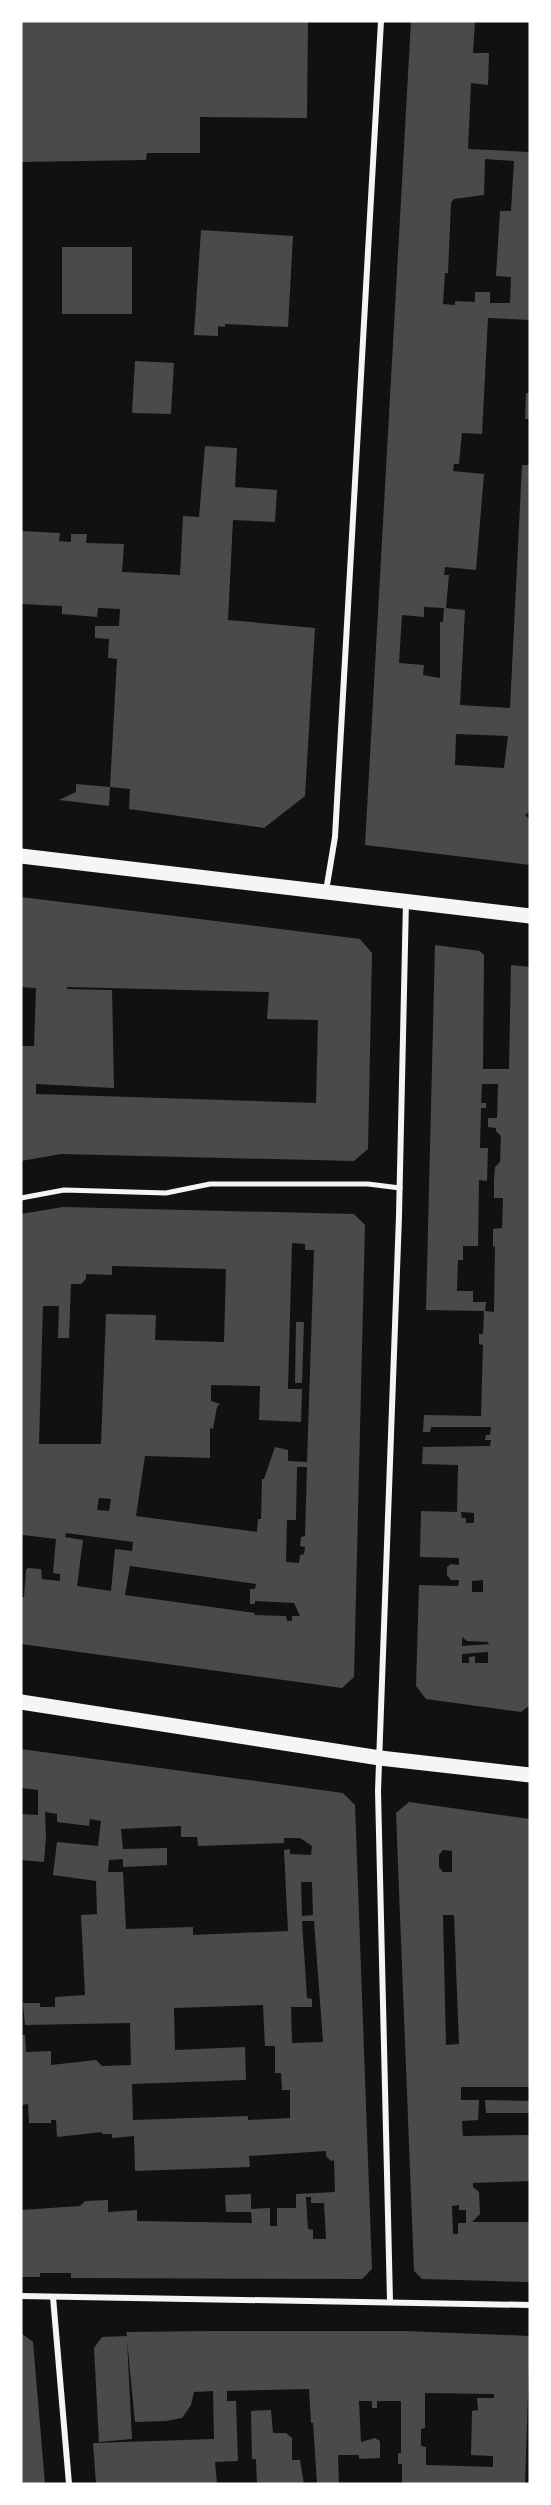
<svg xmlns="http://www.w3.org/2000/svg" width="551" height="2505" font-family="'Nunito Sans',sans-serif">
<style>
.building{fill:#4a4a4a;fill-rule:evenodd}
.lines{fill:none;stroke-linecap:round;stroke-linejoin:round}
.pedestrian{stroke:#f5f5f5;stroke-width:5}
.minor{stroke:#f5f5f5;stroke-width:6}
.primary{stroke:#f5f5f5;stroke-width:15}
</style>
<rect width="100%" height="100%" fill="#111"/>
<g class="building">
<polygon points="21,21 308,21 307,118 200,117 200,153 147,153 146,160 21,162"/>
<path d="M411,21H475L473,53H489L488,85L471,83L468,149L530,152V320L488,318L482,434L462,433L459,464H454L453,471L484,474L476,570L445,567L444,575H449L446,608L465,610L460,705L510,708L522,465H530V811L525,815L530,820V865L365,845ZM485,159L514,161L511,211H500L496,276L511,277L510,303H490V292H475V302L455,301V305L443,304L445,273H448L451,203L454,199L484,195ZM424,607L444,608L443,622H440V678L423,675L424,665L399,663L402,615L424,617ZM456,734L508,736L504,768L455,765Z"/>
<polygon points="201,230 293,236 288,327 225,324 225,327 218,326 218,336 194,335"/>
<rect x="62" y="247" width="70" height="67"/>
<polygon points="135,361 174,363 171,414 132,413"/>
<polygon points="526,393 530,393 530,419 525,419"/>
<polygon points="205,446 237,448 235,487 277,490 275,522 233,520 228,620 315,628 305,796 264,828 129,809 130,789 110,787 117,659 108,658 109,639 95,638 95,626 119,626 120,609 98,608 97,617 62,614 62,606 21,604 21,531 60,533 59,541 71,542 71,534 87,534 86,543 124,544 122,572 180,575 183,516 199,517"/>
<polygon points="76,784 110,787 109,806 59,800 76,792"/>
<path d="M21,897L360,939L372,953L368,1149L354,1161L61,1154L21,1161V1046H34L36,988L21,987ZM67,987L269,992L267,1019L318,1020L316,1103L36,1094V1084L114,1088L112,990L67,989Z"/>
<path d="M435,945L480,951L484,955L483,1069H509L511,965L530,967V1705L521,1712L426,1699L416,1686L419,1585L458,1586L459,1580H451L447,1575V1567L451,1564L459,1565V1558L420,1557L421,1511L457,1512L458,1465L422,1464L423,1447L490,1446L491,1440H485L486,1435H490L491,1427H431L430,1432H423L424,1415L481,1416L483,1345L479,1344V1334H483L484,1311L426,1310ZM482,1084H498L497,1118H488V1127L496,1128V1131L501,1136L500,1162L495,1167L494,1181V1198H503L502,1228L493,1229V1247L495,1246L494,1312L485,1311L486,1302H473V1291H457L458,1260H463V1246H478L479,1180L487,1181L488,1148H480L481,1108H486V1103H481ZM461,1512L474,1513V1523H466V1518H462ZM483,1580V1592H472V1581ZM462,1637L467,1641L488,1642L489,1644L462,1646ZM488,1652V1663H475V1656L469,1657V1663H462V1654Z"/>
<path d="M63,1207L354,1214L365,1225L354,1677L342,1688L21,1644V1597H24L26,1570L28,1568L41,1569L42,1579L60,1581V1574L53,1573L56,1539L23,1535L21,1541V1214ZM292,1243L305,1244V1250H314L307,1462L288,1461V1450L275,1447L264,1479H262L261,1519H258L257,1532L136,1516L145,1456L210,1458V1428L213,1429L217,1407L220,1404L211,1401V1385L260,1386L259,1420L301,1422L302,1389H288ZM112,1266L226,1269L224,1342L155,1340L156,1315L106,1314L101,1444H39L43,1306H59L58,1338H69L71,1284H81L86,1279V1274L112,1275ZM297,1467H307L305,1536L301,1537L300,1546L305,1547L304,1554L300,1555L299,1563L286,1562L287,1520H296ZM99,1498L111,1499L109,1511L97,1510ZM66,1533L133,1542L132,1551L115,1549L111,1591L77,1586L83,1540L65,1537ZM130,1566L256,1584L255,1589H250V1604H255V1601L294,1603L300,1616H292V1621H287L286,1616L254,1615L255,1613L125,1595Z"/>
<polygon points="296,1322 304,1322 302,1383 295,1383"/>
<path d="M21,1749L343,1793L355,1805L372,2269L362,2279L71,2278V2273H40V2277H21V2210L80,2206L85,2201L108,2200V2212L137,2210V2221L252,2223L251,2212H226L225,2195L251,2194V2209L270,2208V2226H277V2208H296V2194L335,2192L334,2160L331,2161L326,2156V2151L249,2156L250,2167L135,2171L134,2136L112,2138V2134H102V2132L57,2137L56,2120H51V2123H29L28,2104L21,2105V2035H25L26,2052L51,2051V2065L96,2060L102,2066L131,2065L130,2023L25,2025L23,2003H40V2007H55V1997L85,1995L81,1915L97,1914L96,1881L53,1875L57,1842L98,1846L101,1821L90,1819L89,1826L57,1822V1814L45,1812L46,1837L44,1862L21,1860V1814L38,1815V1790L21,1788ZM181,1826V1837H197L198,1846L284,1843V1838H300L312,1846L311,1855L290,1854V1849L284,1850L288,1931L193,1935V1927L126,1929L123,1872H108L109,1860L123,1859V1867L167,1865V1848L123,1849L121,1829ZM301,1882H312L313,1915L302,1916ZM302,1921H314L323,2042L292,2043L291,2007H312V1999L307,1998ZM263,2005L265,2046H275V2073H281L282,2090H290V2118L248,2120V2116L133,2120L132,2084L246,2080L245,2047L175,2050L174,2008ZM306,2197H311V2203H324L326,2239H313V2230L308,2229Z"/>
<path d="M409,1802L530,1819V2087H461V2100H479L478,2120L462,2121L463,2136L530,2135V2181L473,2183V2187L479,2192L480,2214L472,2222H530V2282L422,2279L414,2271L396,1813ZM443,1850L452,1851V1872H443L439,1867V1855ZM443,1915H454L459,2044L446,2045ZM459,2205V2210H466V2223H458V2234H453L452,2206Z"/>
<polygon points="485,2100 530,2101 530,2113 486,2113"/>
<path d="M211,2331H405L530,2336L525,2484H402V2464H398V2453H401V2401H377V2408H372V2401H359L361,2442L375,2438L380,2441V2458L359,2459V2455H338L339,2484H317L313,2423H311L309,2389L227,2391V2401H236L238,2461L215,2462L217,2484H96L93,2443L214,2439L213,2391L194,2392L191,2405L182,2418L166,2421L135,2422L127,2340L132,2439L99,2442L94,2348L102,2337L127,2336L126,2332ZM425,2393L494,2394V2398H477L478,2410L472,2411L471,2455L493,2456V2467L426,2465V2447L421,2446V2429L425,2428Z"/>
<polygon points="21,2333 33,2342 45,2484 21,2484"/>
<polygon points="271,2410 273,2433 286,2433 292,2438 292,2460 300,2460 304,2484 257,2484 256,2459 252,2459 251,2411"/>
</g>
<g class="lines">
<polyline class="pedestrian" points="21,1198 64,1190 166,1193 210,1184 368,1184 400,1188"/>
<g class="minor">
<polyline points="326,891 335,837 381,21"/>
<polyline points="21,2296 530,2305"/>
<polyline points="53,2297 69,2484"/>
<polyline points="390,2301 378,1791 399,1216 406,901"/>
</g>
<g class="primary">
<polyline points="21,856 530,916"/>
<polyline points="21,1702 380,1758 530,1775"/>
</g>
</g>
<rect width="551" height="2505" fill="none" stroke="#ffffff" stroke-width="45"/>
</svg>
